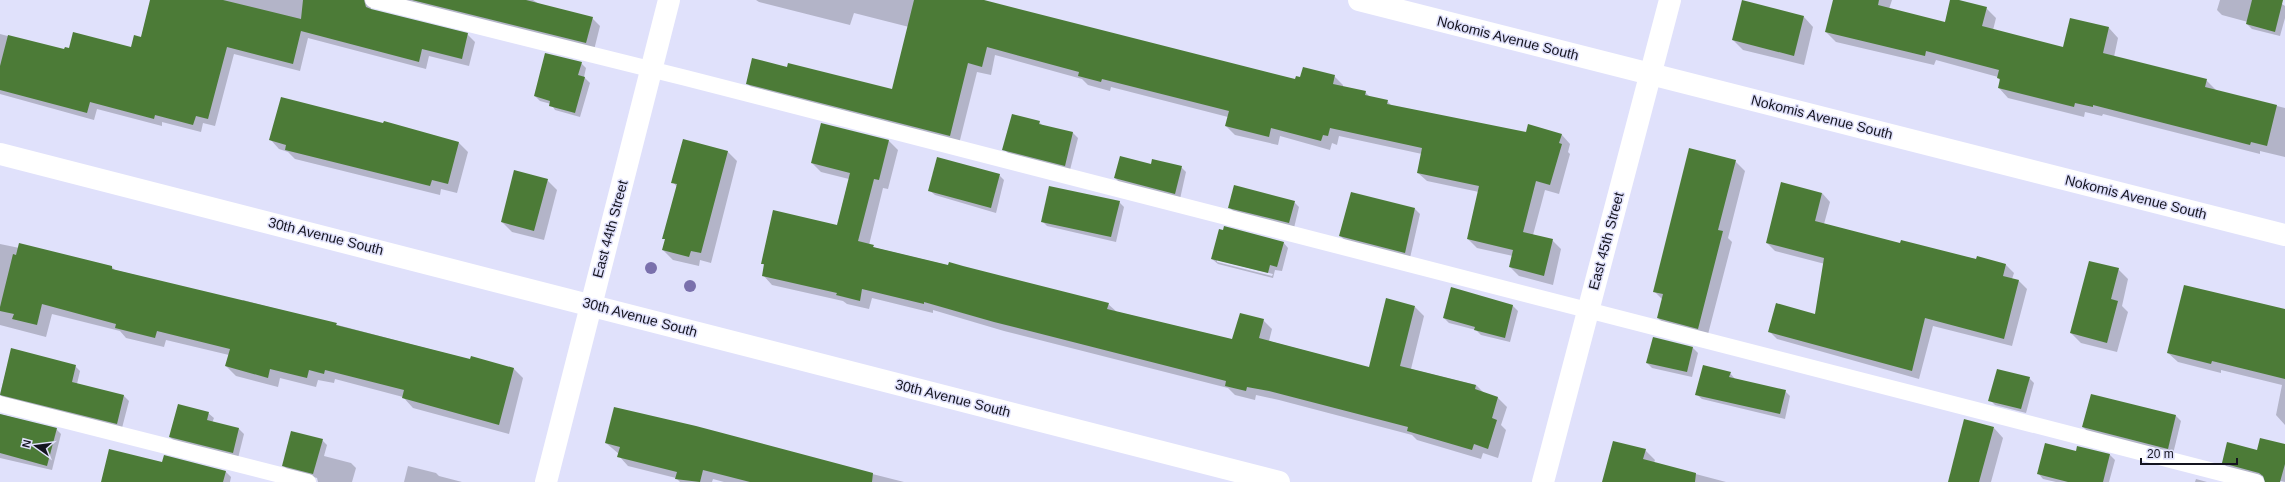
<svg xmlns="http://www.w3.org/2000/svg" width="2285" height="482" font-family="Arial,sans-serif">
<style>
.shadow{fill:#0003;fill-rule:evenodd}
.building{fill:#4c7b37}
.lines{fill:none;stroke-linecap:round;stroke-linejoin:round}
.service{stroke:#fff;stroke-width:16}
.minor{stroke:#fff;stroke-width:22}
.tree{fill:#7a70ac}
.labels{text-anchor:middle;dominant-baseline:central;stroke-width:3;stroke-linejoin:round;paint-order:stroke}
.street-label{font-size:14px;fill:#14141f;stroke:#e0e1fb}
</style>
<rect width="100%" height="100%" fill="#e0e1fb"/>
<g class="shadow">
<polygon points="151,0 376,0 371,6 371,10 467,34 475,42 469,66 429,56 426,69 308,38 300,71 234,54 215,126 203,123 201,132 162,122 162,126 97,109 94,120 0,94 0,34 65,51 132,48 141,38"/>
<polygon points="388,0 533,0 539,4 592,18 600,26 594,50"/>
<polygon points="756,0 977,0 1296,80 1334,76 1343,85 1343,88 1365,92 1370,97 1387,101 1392,106 1527,134 1562,135 1570,144 1568,152 1570,154 1559,194 1545,190 1533,235 1552,240 1561,249 1553,285 1519,276 1510,267 1513,256 1477,248 1468,239 1479,192 1427,181 1418,173 1422,154 1339,136 1337,145 1332,143 1330,150 1280,136 1278,145 1235,135 1226,126 1228,117 1111,87 1110,91 1088,85 1082,79 995,55 991,75 977,72 959,144 756,92 747,83 893,91 909,27 854,13 850,25 759,2"/>
<polygon points="1834,0 1892,0 1889,9 1945,23 1951,0 1956,0 1986,8 1996,18 1993,30 2064,48 2109,28 2118,38 2114,57 2206,80 2217,91 2285,108 2285,157 2260,151 2260,154 2103,114 2102,116 2085,112 2084,117 2008,98 1999,88 2000,81 1998,77 1936,60 1934,65 1836,42 1826,32"/>
<polygon points="2220,0 2269,0 2282,4 2285,6 2285,18 2280,36 2252,29 2247,24 2248,22 2222,15 2217,10"/>
<polygon points="1804,17 1813,27 1804,65 1743,50 1733,40"/>
<polygon points="581,63 586,68 584,77 590,83 580,117 555,110 551,104 540,101 535,96"/>
<polygon points="1039,122 1043,126 1073,133 1078,138 1070,170 1009,154 1004,149"/>
<polygon points="270,139 459,143 468,152 457,193 441,189 440,195 295,159 288,152 279,149"/>
<polygon points="889,141 898,150 888,189 883,188 869,245 876,248 1108,304 1117,312 1233,340 1263,320 1272,329 1269,341 1369,368 1415,307 1424,316 1411,369 1476,385 1484,393 1498,398 1507,407 1501,425 1506,430 1498,458 1483,453 1481,459 1417,440 1412,435 1279,400 1256,395 1255,400 1235,395 1228,388 1004,331 933,310 933,313 872,298 869,309 847,304 843,301 772,285 763,275 765,266 762,263 837,226 849,179 821,172 812,163"/>
<polygon points="727,151 737,161 711,263 700,260 699,266 673,260 663,250 666,241 664,238 677,187 673,182"/>
<polygon points="1735,161 1745,171 1728,238 1732,242 1707,338 1668,328 1658,318 1663,300 1654,291"/>
<polygon points="1152,165 1181,167 1186,172 1180,199 1120,183 1115,178"/>
<polygon points="999,175 1004,180 996,213 935,195 929,190"/>
<polygon points="547,180 557,190 544,240 512,232 502,222"/>
<polygon points="1822,193 1830,202 1824,224 1901,244 2006,265 2014,273 2012,279 2019,281 2027,289 2012,346 1933,326 1919,379 1777,339 1769,331 1816,315 1825,264 1775,251 1767,243"/>
<polygon points="1119,202 1124,207 1116,242 1047,226 1042,221"/>
<polygon points="1294,202 1299,207 1294,228 1234,212 1229,207"/>
<polygon points="1415,209 1420,214 1410,258 1346,241 1340,236"/>
<path d="M1223,231L1283,242L1288,248L1282,271L1275,270L1273,278L1218,264L1212,259ZM1217,260L1273,274L1272,276L1217,262Z"/>
<polygon points="0,244 112,267 115,270 242,302 243,300 471,360 513,368 523,378 509,434 413,408 403,397 335,379 334,383 318,380 316,387 280,378 278,387 236,376 226,366 229,355 166,340 164,347 126,338 120,331 52,314 46,337 0,325"/>
<polygon points="2118,269 2128,279 2122,306 2128,312 2117,352 2081,343 2071,333"/>
<polygon points="1512,305 1518,311 1510,342 1481,335 1476,330 1449,323 1444,318"/>
<polygon points="2285,317 2285,425 2276,415 2282,385 2221,370 2221,373 2178,362 2168,353"/>
<polygon points="1693,348 1698,353 1692,377 1652,368 1647,363"/>
<polygon points="12,349 75,366 80,371 77,384 124,396 129,401 122,428 5,400 0,394"/>
<polygon points="1730,373 1735,379 1785,391 1790,396 1785,419 1702,399 1696,394"/>
<polygon points="2029,378 2034,383 2026,413 1995,405 1990,400"/>
<polygon points="2092,395 2176,416 2181,421 2173,454 2088,432 2083,427"/>
<polygon points="208,413 214,418 212,423 239,429 244,434 238,458 175,442 170,437"/>
<polygon points="0,414 56,429 61,434 52,470 0,458"/>
<polygon points="1994,428 2003,438 1991,482 1949,482"/>
<polygon points="322,440 327,445 324,456 351,463 356,468 352,482 318,482 317,478 288,470 283,465"/>
<polygon points="606,443 762,446 904,482 724,482 713,479 712,482 680,482 676,478 628,466 619,456 619,454"/>
<polygon points="2285,445 2285,482 2228,468 2223,463 2258,451"/>
<polygon points="1645,450 1655,460 1654,463 1726,482 1603,482"/>
<polygon points="2076,452 2110,455 2115,460 2109,482 2056,482 2043,479 2038,473"/>
<polygon points="163,464 226,472 231,477 230,482 106,482"/>
<polygon points="408,466 436,473 439,476 462,482 404,482"/>
<polygon points="2196,479 2207,482 2195,482"/>
</g>
<g class="building">
<polygon points="150,0 223,0 301,19 303,0 364,0 366,7 371,9 468,33 462,59 422,49 419,62 301,31 293,64 227,47 208,119 196,116 193,125 155,115 154,119 90,102 87,113 0,90 0,66 8,35 64,49 65,47 69,48 73,32 131,47 134,35 141,37"/>
<polygon points="412,0 526,0 593,17 586,43"/>
<polygon points="914,0 984,0 1295,79 1296,76 1300,77 1303,67 1335,75 1333,84 1366,91 1365,95 1388,100 1387,104 1526,132 1528,124 1562,134 1559,143 1562,144 1550,185 1536,181 1523,232 1553,239 1544,276 1509,267 1513,250 1467,239 1479,186 1417,173 1422,148 1330,128 1328,136 1323,135 1321,141 1271,128 1269,137 1225,126 1229,111 1102,79 1101,82 1078,76 1079,72 987,47 982,67 968,63 950,136 746,84 752,58 787,67 788,63 892,89"/>
<polygon points="1742,0 1804,16 1794,56 1732,40"/>
<polygon points="1833,0 1879,0 1878,5 1945,22 1950,0 1959,0 1987,7 1982,26 2063,47 2070,18 2109,27 2103,53 2207,79 2205,87 2277,105 2267,146 2251,142 2250,145 2093,105 2093,107 2075,103 2074,107 1998,88 2000,79 1997,78 1999,70 1926,51 1925,56 1825,32"/>
<polygon points="2252,0 2283,0 2275,32 2246,24"/>
<polygon points="545,53 582,62 578,75 585,77 575,113 549,106 550,101 534,96"/>
<polygon points="281,97 383,123 384,121 459,142 448,184 432,180 430,186 285,150 286,145 269,140"/>
<polygon points="1012,114 1040,121 1039,124 1073,132 1065,166 1002,150"/>
<polygon points="821,123 889,140 879,180 874,179 858,241 874,245 873,247 948,265 949,262 963,266 1109,303 1107,309 1232,339 1240,313 1264,319 1259,338 1369,367 1386,298 1415,306 1400,366 1476,385 1475,389 1498,397 1492,418 1497,420 1488,449 1474,444 1472,450 1407,431 1408,427 1269,391 1247,387 1246,391 1225,386 1226,381 994,322 924,302 924,304 862,289 860,301 836,295 837,293 762,276 764,264 761,264 773,210 837,225 850,173 811,163"/>
<polygon points="683,139 728,151 701,253 691,251 689,257 662,250 665,239 662,239 677,184 671,183"/>
<polygon points="1689,148 1736,160 1718,230 1723,231 1698,329 1657,318 1663,294 1653,292"/>
<polygon points="1120,156 1151,164 1152,159 1182,166 1175,194 1114,178"/>
<polygon points="937,157 1000,174 991,208 928,191"/>
<polygon points="514,170 548,179 534,231 501,222"/>
<polygon points="1781,182 1822,193 1815,221 1900,243 1901,240 1976,259 1977,256 2006,264 2003,276 2019,280 2004,339 1925,318 1912,371 1768,332 1776,303 1815,314 1824,258 1766,243"/>
<polygon points="1234,185 1295,201 1289,223 1228,208"/>
<polygon points="1049,186 1120,201 1111,237 1041,222"/>
<polygon points="1351,192 1415,208 1405,253 1339,236"/>
<polygon points="1224,226 1284,242 1277,267 1270,265 1268,273 1211,259 1219,229 1223,230"/>
<polygon points="19,243 112,266 112,269 337,323 336,325 470,359 471,356 514,368 499,425 402,398 404,390 325,370 324,374 309,370 307,378 270,369 268,378 225,366 230,349 157,331 155,338 115,328 116,324 42,304 37,325 12,319 14,314 0,311 0,307 13,254 16,255"/>
<polygon points="2089,261 2119,268 2111,299 2118,301 2107,343 2070,333"/>
<polygon points="2184,285 2285,309 2285,379 2212,361 2211,364 2167,353"/>
<polygon points="1451,287 1513,305 1505,338 1474,330 1475,327 1443,318"/>
<polygon points="1653,337 1693,347 1687,372 1646,363"/>
<polygon points="11,348 76,365 72,382 124,395 117,424 0,395"/>
<polygon points="1703,365 1731,372 1729,377 1786,390 1780,414 1695,395"/>
<polygon points="1997,369 2030,377 2021,409 1988,401"/>
<polygon points="2091,394 2176,415 2168,449 2082,427"/>
<polygon points="178,404 209,412 207,420 239,428 233,453 169,437"/>
<polygon points="614,407 696,426 873,473 872,482 750,482 703,470 700,482 675,479 677,472 617,457 620,447 605,443"/>
<polygon points="0,414 57,428 47,466 0,453"/>
<polygon points="1964,419 1994,427 1979,482 1948,482"/>
<polygon points="291,431 323,439 313,474 282,466"/>
<polygon points="2260,438 2285,444 2285,464 2280,482 2265,482 2263,476 2259,473 2222,463 2227,442 2257,450"/>
<polygon points="1613,441 1646,449 1643,459 1696,473 1695,482 1602,482"/>
<polygon points="2045,443 2076,451 2077,446 2110,454 2103,482 2068,482 2037,474"/>
<polygon points="109,449 162,462 164,455 226,471 223,482 101,482"/>
</g>
<g class="lines">
<g class="service">
<polyline points="373,0 686,78 2256,482"/>
<polyline points="0,404 308,482"/>
</g>
<g class="minor">
<polyline points="1359,0 2285,235"/>
<polyline points="0,154 1279,482"/>
<polyline points="546,482 669,0"/>
<polyline points="1543,482 1670,0"/>
</g>
</g>
<g class="tree">
<circle cx="651" cy="268" r="6"/>
<circle cx="690" cy="286" r="6"/>
</g>
<g class="labels">
<g class="street-label">
<text transform="translate(1508 38) rotate(14)">Nokomis Avenue South</text>
<text transform="translate(1822 117) rotate(14)">Nokomis Avenue South</text>
<text transform="translate(2136 197) rotate(14)">Nokomis Avenue South</text>
<text transform="translate(610 229) rotate(-75)">East 44th Street</text>
<text transform="translate(326 236) rotate(14)">30th Avenue South</text>
<text transform="translate(1606 241) rotate(-75)">East 45th Street</text>
<text transform="translate(640 317) rotate(15)">30th Avenue South</text>
<text transform="translate(953 398) rotate(14)">30th Avenue South</text>
</g>
</g>
<g transform="translate(36 446) rotate(284)" stroke="#e0e1fb" stroke-width="3" paint-order="stroke">
<path d="M0-3L7 15L0 10L-7 15Z" fill="#14141f"/>
<text y="-6" font-size="11" font-weight="bold" text-anchor="middle" fill="#14141f">N</text>
</g>
<path d="M2141 458v6h96v-6" fill="none" stroke="#14141f" stroke-width="2"/>
<text x="2147" y="458" font-size="12" fill="#14141f" stroke="#e0e1fb" stroke-width="3" paint-order="stroke">20 m</text>
</svg>
